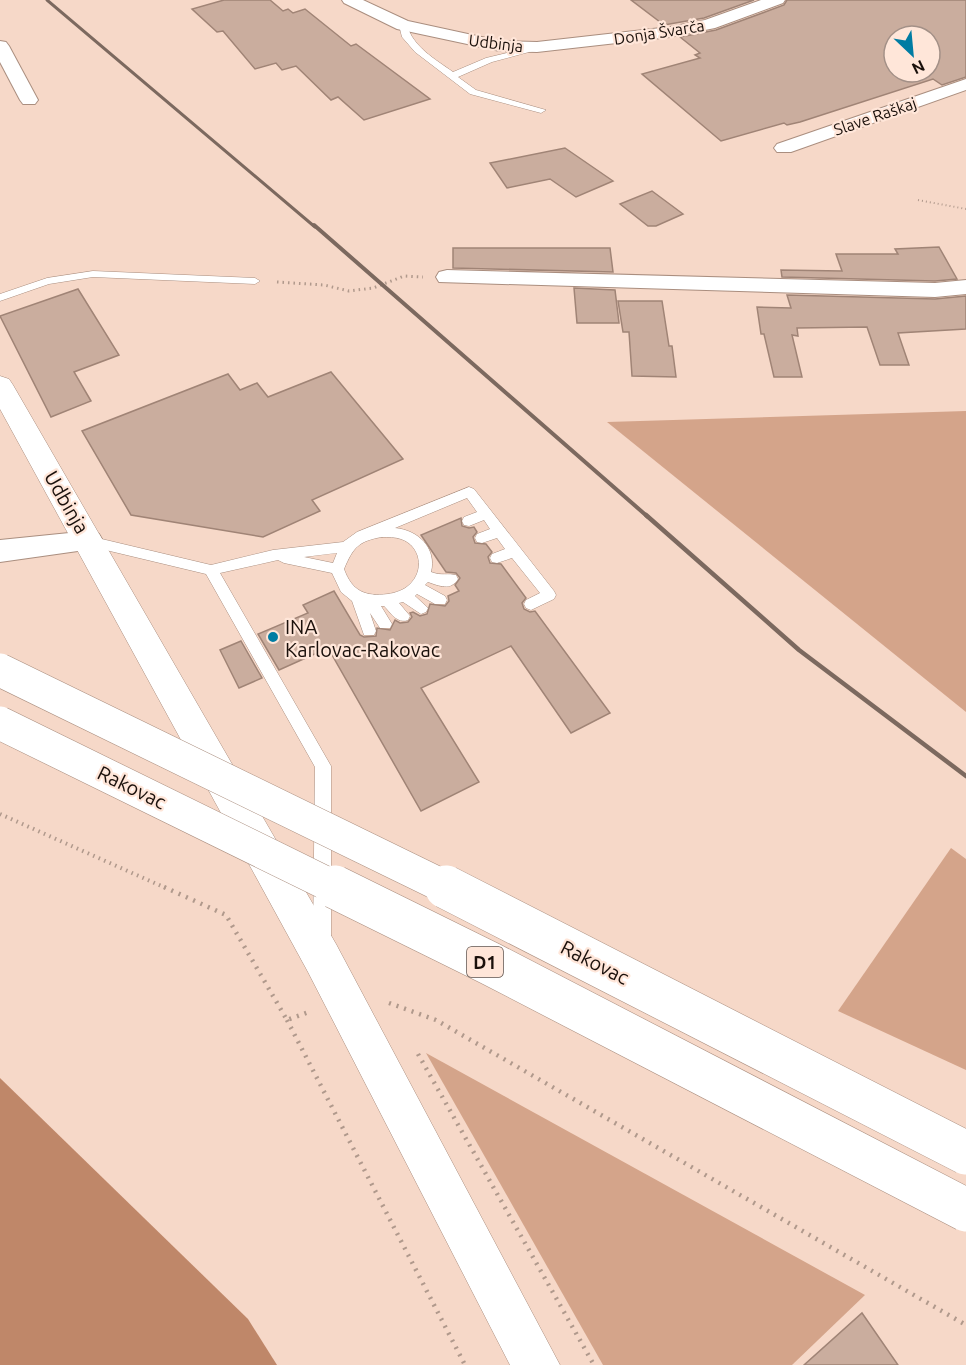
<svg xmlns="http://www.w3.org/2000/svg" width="966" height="1365" font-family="Ubuntu,sans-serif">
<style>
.green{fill:#d4a48a}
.water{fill:#bf8769}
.building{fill:#caad9e;stroke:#a08476;stroke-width:1.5;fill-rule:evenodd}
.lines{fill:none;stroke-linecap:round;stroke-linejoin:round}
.lane-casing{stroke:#aa8e7f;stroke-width:1}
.street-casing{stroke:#aa8e7f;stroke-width:2}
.secondary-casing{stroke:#aa8e7f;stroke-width:1}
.path-far3{stroke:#b0998c;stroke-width:2;stroke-dasharray:1 3;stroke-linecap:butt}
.path-far2{stroke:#b0998c;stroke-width:3;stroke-dasharray:1.5 4;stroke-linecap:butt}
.path-far1{stroke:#b0998c;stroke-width:4;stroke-dasharray:1.5 4.5;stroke-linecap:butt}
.path{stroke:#b0998c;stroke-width:4.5;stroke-dasharray:2 6;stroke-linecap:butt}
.lane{fill:#fff;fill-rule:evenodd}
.street{fill:#fff;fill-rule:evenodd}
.secondary{fill:#fff;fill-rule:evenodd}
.rail-far2{stroke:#7c695f;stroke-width:3}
.rail-far1{stroke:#7c695f;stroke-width:4}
.rail{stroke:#7c695f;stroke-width:4.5}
.highway-bridge-far1-casing{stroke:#aa8e7f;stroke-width:34;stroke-linecap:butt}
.highway-bridge-casing{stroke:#aa8e7f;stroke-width:44;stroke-linecap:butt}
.highway-bridge-far1{stroke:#fff;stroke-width:33}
.highway-bridge{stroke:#fff;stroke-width:43}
.poi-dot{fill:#007ca3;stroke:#ffe6d9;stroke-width:2}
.labels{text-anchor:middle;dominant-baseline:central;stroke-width:4.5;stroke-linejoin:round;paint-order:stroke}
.far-street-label{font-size:16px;fill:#1a100b;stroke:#ffe6d9}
.shield{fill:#ffe6d9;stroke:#5f5049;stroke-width:1.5}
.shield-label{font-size:18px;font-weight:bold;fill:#1a100b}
.street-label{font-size:20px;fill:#1a100b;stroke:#ffe6d9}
.poi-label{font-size:20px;fill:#1a100b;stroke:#ffe6d9;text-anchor:start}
</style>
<rect width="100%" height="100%" fill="#f6d8c8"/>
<g class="green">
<polygon points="966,411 966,712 607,422"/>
<polygon points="951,848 966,859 966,1070 838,1011"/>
<polygon points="426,1053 865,1295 792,1365 603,1365"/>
</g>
<polygon class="water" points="0,1078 248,1319 277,1365 0,1365"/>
<g class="building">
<polygon points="224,0 270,0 283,11 288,9 293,13 305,9 351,46 356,44 430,99 364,120 338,97 331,100 296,66 282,70 276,63 255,69 223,31 217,32 192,9"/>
<polygon points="631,0 754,0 704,18 664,25"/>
<path d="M787,0H966V77L942,85L933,79L800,122L787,125L784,123L721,141L642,74L700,58L695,55L700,53L680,37L716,30L784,5ZM894,36H930V72H894Z"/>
<polygon points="565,148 613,181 576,197 550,179 507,188 490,163"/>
<polygon points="652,191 683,214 656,226 648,226 620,204"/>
<polygon points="939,247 957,279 935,281 782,277 781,270 842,271 836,254 898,254 895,249"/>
<polygon points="453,248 610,248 613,272 453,268"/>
<polygon points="574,288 615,290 619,323 577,323"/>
<polygon points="78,289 119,355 74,372 91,401 51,417 0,316"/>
<polygon points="787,295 935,299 966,296 966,329 898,333 909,365 880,365 867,327 797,328 798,336 792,335 802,377 774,377 764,334 761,334 757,307 791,308"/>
<polygon points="618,301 662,301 669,346 672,346 676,377 632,376 629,332 623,332"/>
<polygon points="331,372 403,459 312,500 320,511 263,537 131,515 82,431 228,374 240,390 257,383 268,397"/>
<polygon points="461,518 462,526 469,528 474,527 477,532 473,537 475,543 486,544 492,552 488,557 490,563 501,564 526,598 522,603 524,609 530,612 535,611 610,713 571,733 511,646 421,688 479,782 421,811 328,648 279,670 258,634 308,613 303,605 334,591 360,635 364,637 376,636 377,628 390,630 395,620 400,623 408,622 412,617 410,613 413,612 420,616 427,614 430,604 445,606 449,601 448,596 459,591 455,585 460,578 456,573 446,572 421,535"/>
<polygon points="241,641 262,678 239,688 220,650"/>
<polygon points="862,1313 898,1365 804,1365"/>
</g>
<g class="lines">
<defs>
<g id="lane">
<path d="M403,22L407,25C413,47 435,59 453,72L486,58L540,45V49L492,62L458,77L476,90L546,110L541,113L470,94L415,52L402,37L399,25Z"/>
<polygon points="93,271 255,278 260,281 255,284 93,277 49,284 0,301 0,294 47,278"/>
<path d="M469,487L474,489L554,591L556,595L554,599L531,610L526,608L524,604L526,600L540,593L512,558L497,563L492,562L490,558L492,554L505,549L497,538L482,543L477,542L475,538L477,534L490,529L484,520L469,526L464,525L462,521L464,517L477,512L467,498L395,528C418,530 437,548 431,572C442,576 448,573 456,575L458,579C451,591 439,586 428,582L425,585L445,596L447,600L445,604H435L417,594L415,596L428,608L426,612L421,614L403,602L399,603L410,616L408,620C397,624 391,613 384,606H381L392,624L390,628H380L370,613L376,631L374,635H364L352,601L341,592L332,573L284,563L278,560L220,573L331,766V940L328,946L322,949L316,946L313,940L315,767L206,574L89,546L82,541L89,536L211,565L273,550L343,542L357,532ZM382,537C388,537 395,537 401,539C421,546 425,571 409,585C404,590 395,593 388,594C365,597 352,591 344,569C353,548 358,541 382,537ZM337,553L333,563L304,557Z"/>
</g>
<g id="street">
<polygon points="342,0 363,0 408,21 500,41 537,42 670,27 705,20 761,0 785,0 783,3 715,28 670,37 537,52 500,51 397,29 344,3"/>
<polygon points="0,41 6,42 9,46 38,100 35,104 23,104 20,100 0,62"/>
<polygon points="966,79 966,90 791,152 777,152 774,148 777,144"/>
<polygon points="447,270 935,283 966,280 966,294 935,297 439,282 436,277 439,272"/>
<polygon points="89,531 99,534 103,541 99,548 0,562 0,540"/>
</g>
<polygon id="secondary" points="0,376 9,379 13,385 336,944 560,1365 510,1365 308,972 0,409"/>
</defs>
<use href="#lane" class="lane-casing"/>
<use href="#street" class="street-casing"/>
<use href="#secondary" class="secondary-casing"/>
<polyline class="path-far3" points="918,200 966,209"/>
<polyline class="path-far2" points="277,282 324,285 349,291 373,288 404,276 423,277"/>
<polyline class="path-far1" points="0,814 168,889"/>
<g class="path">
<polyline points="164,887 226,915 287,1020 309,1012"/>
<polyline points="389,1003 436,1020 966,1325"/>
<polyline points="287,1020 465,1365"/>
<polyline points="418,1054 594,1365"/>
</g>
<use href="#lane" class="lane"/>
<use href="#street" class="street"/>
<use href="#secondary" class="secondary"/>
<polyline class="rail-far2" points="47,0 315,227"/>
<polyline class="rail-far1" points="314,225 648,517"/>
<polyline class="rail" points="646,515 799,650 966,776"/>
<defs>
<g id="highway-bridge-far1">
<polyline points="0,670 449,889"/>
<polyline points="0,723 338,889"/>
</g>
<g id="highway-bridge">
<polyline points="335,887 491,964 966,1210"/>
<polyline points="446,887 966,1153"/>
</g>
</defs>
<use href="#highway-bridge-far1" class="highway-bridge-far1-casing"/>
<use href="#highway-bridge" class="highway-bridge-casing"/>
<use href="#highway-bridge-far1" class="highway-bridge-far1"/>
<use href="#highway-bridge" class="highway-bridge"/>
</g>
<circle class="poi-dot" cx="273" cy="637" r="6"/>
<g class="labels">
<g class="far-street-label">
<text transform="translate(659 32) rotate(-9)">Donja Švarča</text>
<text transform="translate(496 43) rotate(7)">Udbinja</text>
<text transform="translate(875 116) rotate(-19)">Slave Raškaj</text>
</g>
<rect class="shield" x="467" y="947" width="36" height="30" rx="4.5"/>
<g class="shield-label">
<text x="485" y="962">D1</text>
</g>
<g class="street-label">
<text transform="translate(67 502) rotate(60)">Udbinja</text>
<text transform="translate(132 787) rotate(26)">Rakovac</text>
<text transform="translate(595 962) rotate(27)">Rakovac</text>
</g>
<g class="poi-label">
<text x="285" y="626">INA<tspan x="285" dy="23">Karlovac-Rakovac</tspan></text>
</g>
</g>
<g transform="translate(912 54) rotate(154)"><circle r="28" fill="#ffe6d9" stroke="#a39087" stroke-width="1.5"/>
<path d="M0-4.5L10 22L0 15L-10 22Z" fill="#007ca3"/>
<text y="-9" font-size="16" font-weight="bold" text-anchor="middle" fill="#1a100b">N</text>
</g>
</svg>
